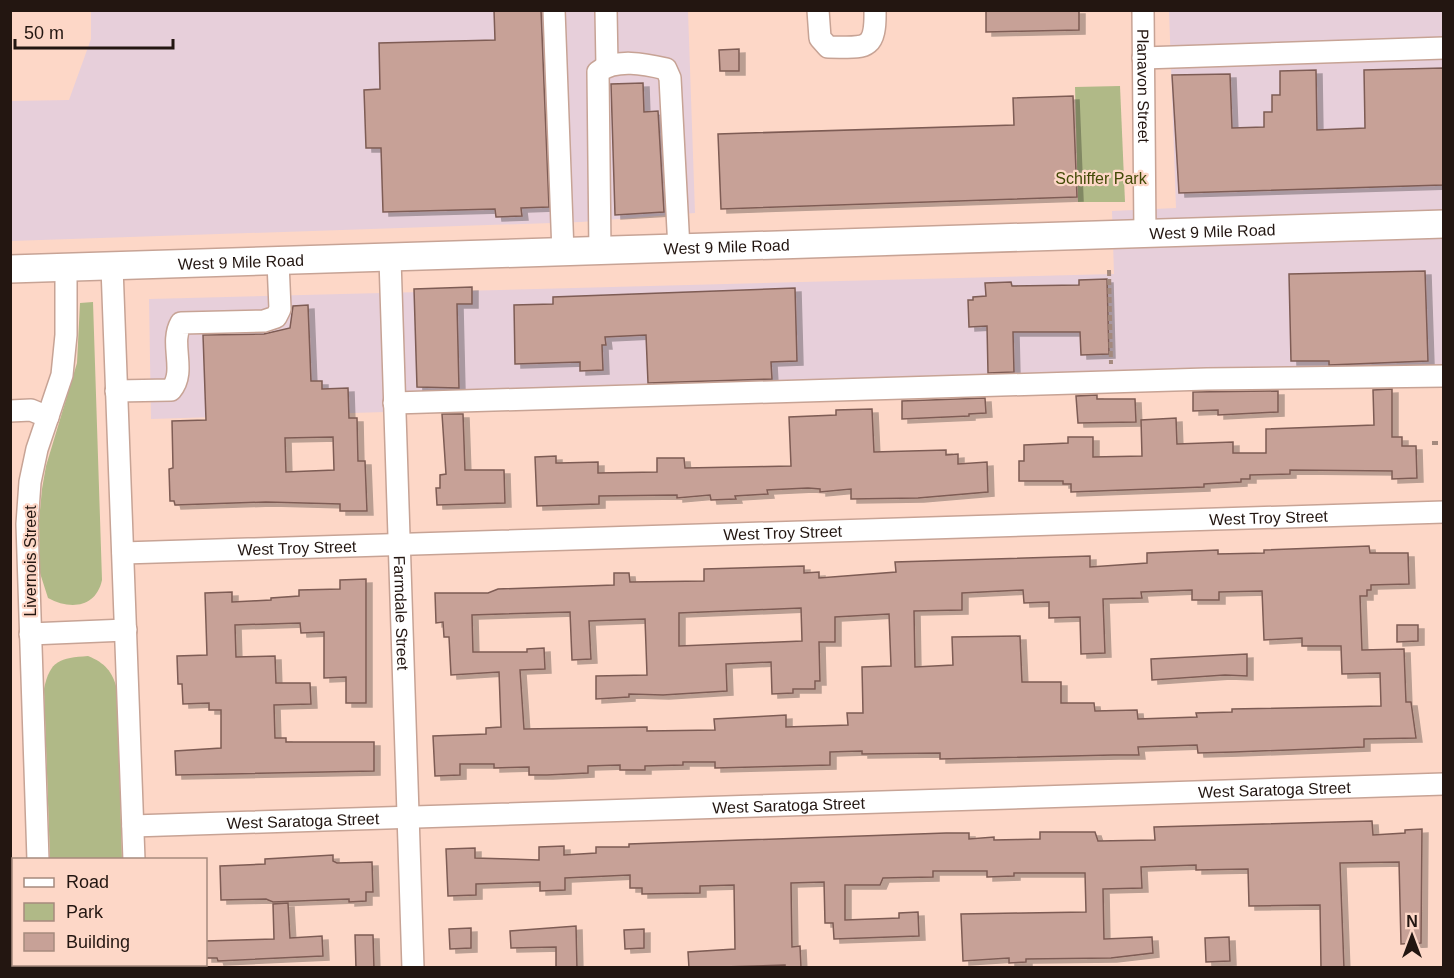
<svg xmlns="http://www.w3.org/2000/svg" width="1454" height="978" font-family="Helvetica,sans-serif">
<style>
.commercial{fill:#e7cfda}
.green{fill:#b0b987}
.building{fill:#c7a197;stroke:#7e5c54;stroke-width:1.5;fill-rule:evenodd;filter:url(#shadow)}
.lines{fill:none;stroke-linecap:round;stroke-linejoin:round}
.minor-casing{stroke:#c7a395;stroke-width:24}
.major-casing{stroke:#c7a395;stroke-width:30}
.path{stroke:#a4897d;stroke-width:4;stroke-dasharray:6 3;stroke-linecap:butt}
.minor{stroke:#fff;stroke-width:21}
.major{stroke:#fff;stroke-width:27}
.labels{text-anchor:middle;dominant-baseline:central;stroke-width:4.5;stroke-linejoin:round;paint-order:stroke}
.street-label{font-size:16px;fill:#231611;stroke:#fdd7c7}
.park-label{font-size:16px;fill:#424a06;stroke:#fdd7c7}
</style>
<defs>
<filter id="shadow"><feDropShadow dx="6" dy="4" stdDeviation="0" flood-color="#0004"/></filter>
</defs>
<rect width="100%" height="100%" fill="#fdd7c7"/>
<g class="commercial">
<polygon points="91,11 688,11 695,213 581,222 11,241 10,101 69,100 91,39"/>
<polygon points="1169,11 1443,11 1443,366 418,411 151,419 149,299 1114,274 1112,211 1176,208"/>
</g>
<g class="green">
<polygon points="1120,86 1125,202 1078,202 1075,87"/>
<path d="M93,302L102,580C96,608 70,610 48,598L40,573L39,521L42,489L46,466L77,363L80,303Z"/>
<path d="M88,656C105,663 112,671 117,689L122,859H50L44,689C50,660 60,658 88,656Z"/>
</g>
<g class="building">
<polygon points="494,10 541,10 549,207 521,208 522,216 496,217 495,209 383,212 381,148 366,148 364,90 380,89 379,43 495,40"/>
<polygon points="986,10 1079,10 1079,30 986,32"/>
<polygon points="739,49 739,71 720,71 719,50"/>
<polygon points="1443,68 1443,185 1179,193 1172,75 1230,74 1232,128 1264,127 1264,112 1272,112 1272,95 1280,95 1280,71 1316,70 1317,130 1365,128 1364,70"/>
<polygon points="643,83 644,112 658,111 664,212 615,215 611,84"/>
<polygon points="1073,96 1077,197 721,209 718,134 1014,125 1013,98"/>
<polygon points="1425,271 1428,361 1329,365 1329,361 1291,361 1289,274"/>
<polygon points="1107,279 1109,354 1081,355 1080,332 1013,332 1014,372 988,373 987,326 969,327 968,300 973,300 973,297 986,296 985,283 1011,282 1012,286 1079,285 1079,280"/>
<polygon points="472,287 472,304 457,304 459,388 417,387 414,289"/>
<polygon points="795,288 797,361 771,362 772,379 648,383 646,335 605,337 606,345 602,345 603,370 580,371 580,362 515,364 514,305 553,304 553,297"/>
<path d="M308,305L311,381H322V389L348,388L349,418H357L358,461H365L367,511H340V504L266,502L175,505L174,501H170L169,469L173,468L172,421L206,420L203,335L264,334L290,328L293,306ZM333,437L334,470L286,472L285,438Z"/>
<polygon points="1392,389 1392,437 1402,437 1402,446 1416,446 1417,478 1392,479 1392,471 1290,470 1290,474 1250,475 1250,479 1241,479 1241,482 1204,484 1204,487 1071,492 1071,484 1063,484 1063,481 1019,481 1019,461 1024,461 1024,445 1068,443 1068,437 1093,437 1093,457 1142,456 1141,420 1176,418 1177,444 1233,442 1233,453 1266,453 1266,429 1374,425 1373,390"/>
<polygon points="1278,391 1278,412 1218,415 1218,410 1193,411 1193,392"/>
<polygon points="1097,395 1097,399 1135,399 1136,422 1078,423 1076,396"/>
<polygon points="985,398 986,413 969,414 969,416 902,419 902,401"/>
<polygon points="872,409 874,452 946,450 946,455 958,454 958,464 987,462 988,492 918,498 851,499 851,489 820,492 820,489 808,488 767,490 768,494 735,496 736,499 711,500 710,495 677,498 677,495 599,496 599,504 537,506 535,457 556,456 556,463 560,463 598,462 598,473 657,472 657,458 684,458 685,468 791,466 789,417 836,415 836,410"/>
<polygon points="442,414 463,414 465,470 504,470 505,503 437,505 436,488 440,488 440,475 446,474"/>
<path d="M1369,546L1370,553H1408L1409,584L1371,585V590H1367V596H1360L1362,650L1404,649L1406,702H1411L1416,738L1364,739V747L1234,752L1198,753L1197,745L1138,747L1139,755H1113L940,759V753L862,754V751L830,752V765L715,768V762H683V765L645,766V770H620V765L588,766V773L547,775H529V767L494,768V764H460V775L435,776L433,736L486,734V728L501,727L499,672L451,675L449,637H444L443,622L436,623L435,593H488L498,589L614,585V573H629L630,582L704,581V569L804,566V573L819,572V578L896,572L895,562L1090,556V567L1147,563V553L1218,550V554L1264,553V550ZM1023,590L1024,603L1049,602V618L1080,617L1081,654L1105,653L1103,599L1142,598L1141,592L1192,590V600H1219V592L1262,591L1264,640L1302,638V646H1341L1342,674L1380,673L1381,706L1232,709V712L1196,713L1197,717L1138,719L1137,710L1095,711L1094,703H1061V682H1022L1020,636L952,637L953,665L915,667L914,611L962,610V593ZM801,608L802,641L679,646V613ZM570,612L572,660L591,659L589,621L645,619L647,675L596,676V699L629,697V694L663,695L727,691L726,664L771,662L772,694L793,693V689H815V681H820L819,642H835V617L889,614L891,666L862,667L863,713H847L848,725L786,727V715L714,719L715,730L647,731V727L524,729L520,670L545,669L544,648L527,649V652H473L472,615Z"/>
<polygon points="366,579 366,703 346,703 346,677 324,678 324,632 301,633 300,623 235,625 236,657 275,656 276,683 310,683 311,704 274,705 275,738 286,738 286,742 374,742 374,771 176,775 175,751 221,748 221,710 209,710 209,703 183,704 182,684 178,684 177,656 207,655 205,593 232,592 232,602 271,600 271,598 299,596 299,590 340,589 340,580"/>
<polygon points="1397,625 1418,625 1418,641 1397,642"/>
<polygon points="1247,654 1247,676 1225,675 1152,680 1151,659"/>
<polygon points="1372,821 1373,835 1405,833 1405,830 1422,829 1421,943 1401,944 1399,862 1340,863 1344,968 1321,968 1320,905 1249,906 1248,869 1196,870 1196,865 1141,867 1142,888 1103,889 1104,939 1152,937 1153,953 1111,958 1026,959 1026,962 1009,963 1009,958 963,961 961,914 1086,912 1085,873 1014,873 1014,876 987,877 987,871 933,871 933,877 883,878 880,885 845,885 845,920 899,918 899,913 918,912 919,936 834,939 833,923 825,923 824,882 791,883 792,947 800,946 801,967 792,968 785,968 785,965 689,968 688,952 735,949 734,885 700,886 700,893 642,894 642,888 630,888 630,875 565,878 565,890 540,891 540,882 476,884 476,895 448,896 446,849 475,848 475,858 539,860 539,847 564,846 564,855 596,853 596,847 629,847 629,844 946,833 969,833 969,839 994,837 994,840 1040,839 1040,832 1095,832 1098,841 1155,840 1154,827"/>
<polygon points="333,855 333,861 337,863 372,862 373,892 366,892 366,901 349,902 349,899 273,902 266,899 221,900 220,866 265,864 265,859"/>
<polygon points="288,903 290,938 322,936 323,956 218,961 217,958 206,958 206,941 274,939 273,904"/>
<polygon points="576,926 577,968 556,968 556,947 511,948 510,931"/>
<polygon points="471,928 471,948 450,949 449,929"/>
<polygon points="644,929 644,948 625,949 624,930"/>
<polygon points="355,935 373,935 374,968 356,968"/>
<polygon points="1229,937 1230,961 1206,962 1205,938"/>
</g>
<g class="lines">
<defs>
<g id="minor">
<polyline points="554,10 563,253"/>
<polyline points="606,10 607,66"/>
<path d="M818,10L820,38L828,47C864,47 876,53 875,10"/>
<path id="s1" d="M1143,10L1145,235"/>
<polyline points="1143,58 1444,48"/>
<path d="M600,252L598,72C616,58 645,64 666,69L670,78L679,249"/>
<path id="s2" d="M390,259L413,968"/>
<polyline points="112,267 134,860"/>
<path d="M116,391L171,390C187,371 169,344 181,323L264,321L276,317L280,309L278,262"/>
<polyline points="394,403 1207,379 1444,376"/>
<polyline points="10,411 31,410 48,417"/>
<path id="s3" d="M123,553L1444,512"/>
<polyline points="30,634 126,630"/>
<path id="s4" d="M133,826L1444,784"/>
<polyline points="38,860 27,524 30,482 37,449 62,375 66,335 66,268"/>
<polyline points="42,964 42,968"/>
<polyline points="137,964 137,968"/>
</g>
<g id="major">
<path id="s5" d="M10,269L1444,224"/>
</g>
</defs>
<use href="#minor" class="minor-casing"/>
<use href="#major" class="major-casing"/>
<g class="path">
<polyline points="1109,270 1111,364"/>
<polyline points="1432,443 1438,443"/>
</g>
<use href="#minor" class="minor"/>
<use href="#major" class="major"/>
</g>
<g class="labels">
<g class="street-label">
<text stroke="none"><textPath href="#s1" startOffset="76">Planavon Street</textPath></text>
<text stroke="none"><textPath href="#s5" startOffset="1203">West 9 Mile Road</textPath></text>
<text stroke="none"><textPath href="#s5" startOffset="717">West 9 Mile Road</textPath></text>
<text stroke="none"><textPath href="#s5" startOffset="231">West 9 Mile Road</textPath></text>
<text stroke="none"><textPath href="#s3" startOffset="1146">West Troy Street</textPath></text>
<text stroke="none"><textPath href="#s3" startOffset="660">West Troy Street</textPath></text>
<text stroke="none"><textPath href="#s3" startOffset="174">West Troy Street</textPath></text>
<text transform="translate(30 561) rotate(-90)">Livernois Street</text>
<text stroke="none"><textPath href="#s2" startOffset="354">Farmdale Street</textPath></text>
<text stroke="none"><textPath href="#s4" startOffset="1142">West Saratoga Street</textPath></text>
<text stroke="none"><textPath href="#s4" startOffset="656">West Saratoga Street</textPath></text>
<text stroke="none"><textPath href="#s4" startOffset="170">West Saratoga Street</textPath></text>
</g>
<g class="park-label">
<text x="1101" y="178">Schiffer Park</text>
</g>
</g>
<rect width="1454" height="978" fill="none" stroke="#231611" stroke-width="24"/>
<rect x="12" y="858" width="195" height="108" fill="#fdd7c7" stroke="#a68a7e" stroke-width="1.5"/>
<rect x="24" y="878" width="30" height="9" fill="#ffffff" stroke="#a68a7e" stroke-width="1.5"/>
<text x="66" y="888" font-size="18" fill="#231611">Road</text>
<rect x="24" y="903" width="30" height="18" fill="#b0b987" stroke="#a68a7e" stroke-width="1.5"/>
<text x="66" y="918" font-size="18" fill="#231611">Park</text>
<rect x="24" y="933" width="30" height="18" fill="#c7a197" stroke="#a68a7e" stroke-width="1.5"/>
<text x="66" y="948" font-size="18" fill="#231611">Building</text>
<g transform="translate(1412 936)" stroke="#fdd7c7" stroke-width="4.5" paint-order="stroke">
<path d="M0-4.5L10 22L0 15L-10 22Z" fill="#231611"/>
<text y="-9" font-size="16" font-weight="bold" text-anchor="middle" fill="#231611">N</text>
</g>
<path d="M15 39v9h158v-9" fill="none" stroke="#231611" stroke-width="3"/>
<text x="24" y="39" font-size="18" fill="#231611" stroke="#fdd7c7" stroke-width="4.5" paint-order="stroke">50 m</text>
</svg>
